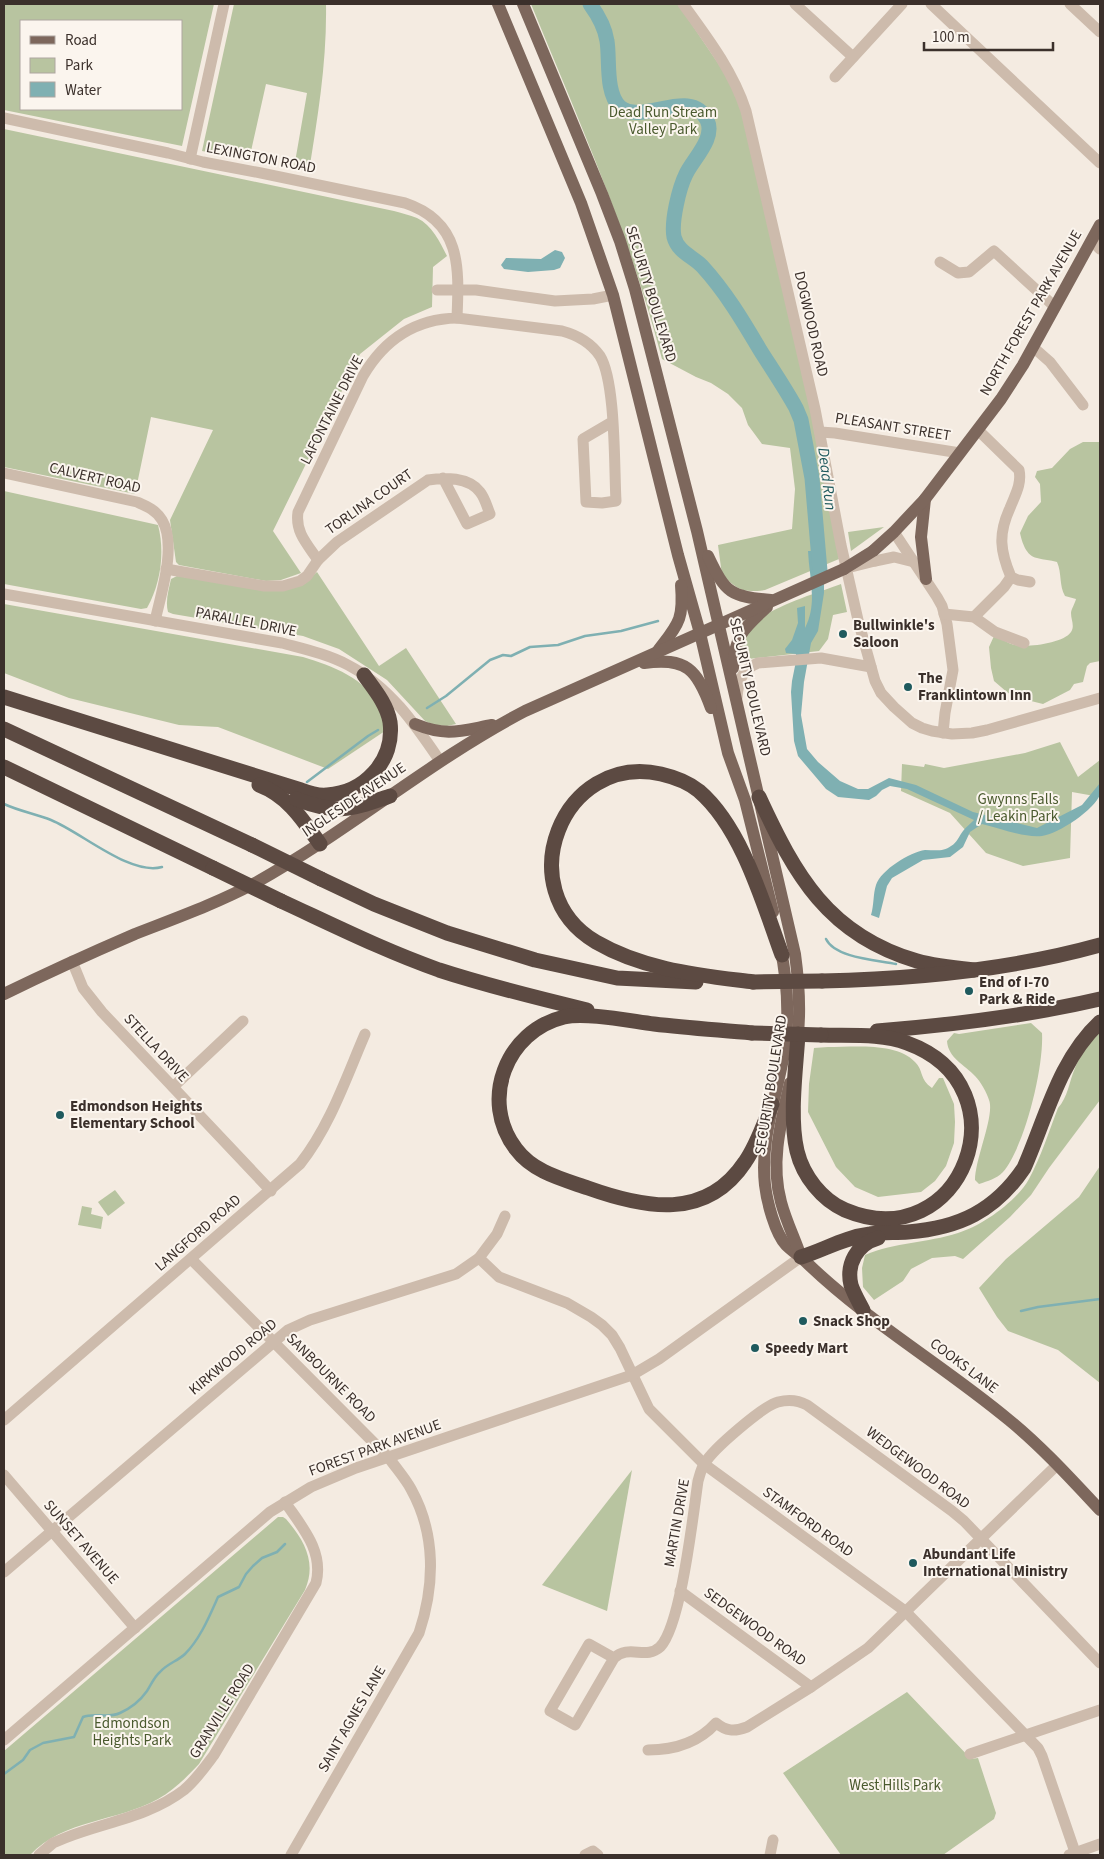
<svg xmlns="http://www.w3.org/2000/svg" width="1104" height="1859" font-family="'Source Sans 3',sans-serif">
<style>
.green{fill:#b8c4a0;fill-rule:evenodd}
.water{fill:#7fb0b2}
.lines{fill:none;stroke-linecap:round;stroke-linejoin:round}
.stream{stroke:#7fb0b2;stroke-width:2.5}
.river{stroke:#7fb0b2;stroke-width:15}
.minor{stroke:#cdbbac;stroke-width:11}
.major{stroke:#7d675c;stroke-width:12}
.highway{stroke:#5c4a42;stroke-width:15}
.minor-bridge{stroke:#cdbbac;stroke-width:11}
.major-bridge{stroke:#7d675c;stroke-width:12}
.highway-bridge{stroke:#5c4a42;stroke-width:15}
.poi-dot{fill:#1f5a5e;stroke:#fbf5ee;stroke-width:2}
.labels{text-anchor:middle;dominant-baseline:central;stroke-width:4;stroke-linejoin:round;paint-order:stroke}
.park-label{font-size:15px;fill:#4a5a2e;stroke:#fbf5ee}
.street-label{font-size:15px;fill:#3b302b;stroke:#fbf5ee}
.poi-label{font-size:15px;font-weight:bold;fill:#3b302b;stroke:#fbf5ee;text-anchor:start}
.water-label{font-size:16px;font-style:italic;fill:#1f5a5e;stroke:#fbf5ee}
</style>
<rect width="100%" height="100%" fill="#f4ebe1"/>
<g class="green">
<path d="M4,4H214L182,146L4,110ZM21,21H181V109H21Z"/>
<path d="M234,4H326C327,61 318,115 309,171L294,168L307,93L266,84L249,160L202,151Z"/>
<path d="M531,4H678L726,75L740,106L809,397L839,559L765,590C742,593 739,590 722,575L718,545L792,529L795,489L790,448L762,444L748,425L742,408L728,394L711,383L696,377L662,359C630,236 579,121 531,4Z"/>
<path d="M4,129L394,211C401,213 410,215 417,218C432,225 440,242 447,256L433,267L432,307L404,319L360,354L273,531L301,573L281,580L266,581L179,565L176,562L170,520L213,430L151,417L135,494L4,467Z"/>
<path d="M1083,442H1100V661L1090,663L1087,666L1083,682L1074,684L1070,690L1043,704L1031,701L1008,693L994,681L991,668L989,647L994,636C1002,637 1007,644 1015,645C1027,648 1064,643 1071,632C1075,626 1071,620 1071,613C1071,610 1075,603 1076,599L1065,596C1059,586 1062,573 1057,562C1050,560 1044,560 1037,558C1026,556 1022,542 1020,533L1028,516L1041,502L1040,484L1035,477L1037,471L1052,468L1070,449Z"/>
<path d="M4,491L158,525C165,552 161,583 147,608L141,609L4,584Z"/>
<polygon points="884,527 851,551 848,532"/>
<path d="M317,572L379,666L406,648L456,724L447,726L434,725L425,721L387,680L339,649L303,636L173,614L168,612C165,601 169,589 171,579L177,576L217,582H305Z"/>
<path d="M841,584L847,612L833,615L828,639L819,651L739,660C742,648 744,635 753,625C769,607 817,593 841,584Z"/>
<path d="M4,604L303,657C332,666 367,678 379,708C382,715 383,723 385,731L328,769L218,727L179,725L69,698L4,673Z"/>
<polygon points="1060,742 1078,777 1100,760 1100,797 1072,792 1070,858 1023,866 986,853 950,813 901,791 902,764 924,767 925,764 944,768 1025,753"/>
<path d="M1031,1023L1042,1033C1044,1067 1025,1146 1003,1172C996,1179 988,1181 979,1184L975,1180C975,1159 995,1115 989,1100C987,1093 981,1082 975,1076C965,1065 948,1058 947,1041L954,1033L959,1034Z"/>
<path d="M1100,1032V1100L1049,1168L1031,1195L1010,1217L963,1259L955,1256L932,1258L911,1269L903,1281L874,1300L863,1287L862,1268L865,1255C895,1242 927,1243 958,1233C982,1226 1017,1201 1029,1179C1041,1157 1049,1131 1058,1108C1068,1097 1069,1082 1075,1068C1080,1055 1090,1041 1100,1032Z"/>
<path d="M828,1047C853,1047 897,1042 915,1062C924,1071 919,1079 932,1088L939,1078H943L954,1104L955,1122L954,1143L946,1166L935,1181L921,1192L878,1197L855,1187L836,1167L808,1112L809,1084L814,1048Z"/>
<polygon points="1100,1166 1100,1383 1058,1350 1008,1331 997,1317 979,1288 1006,1259 1079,1197"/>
<polygon points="115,1190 125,1203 108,1216 98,1202"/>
<polygon points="82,1206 92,1208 91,1214 103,1217 101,1229 78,1225"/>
<polygon points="632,1470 607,1611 542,1585"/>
<path d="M278,1517H283L286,1519C304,1540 317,1562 305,1590L199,1764C187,1777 174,1790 158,1799C117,1822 64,1819 30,1855H4V1751Z"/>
<polygon points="907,1692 971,1759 978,1758 996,1813 994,1819 943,1855 841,1855 783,1773"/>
</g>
<g class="water">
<polygon points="555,250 562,252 565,258 560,268 554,270 528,272 504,269 501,265 506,258 541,259"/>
<path d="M808,551H824V593L818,631L811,643L804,682L801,715L807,749L818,762L840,781L858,789H868L889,778L916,785L973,812L1037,828L1082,805L1100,783C1100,786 1101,791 1100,794C1096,809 1058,834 1042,836C1023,838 1000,828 982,824L970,832L963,847L950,857L923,860L892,878L887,886L879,918L871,915C874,905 873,894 876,885C881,870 910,852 925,850C935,850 943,852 951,846C957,843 959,836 963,831C966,827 971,823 974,820L907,789L890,786L882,790L876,796L869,800L838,797L826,789L798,756L794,741L791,692L792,681L796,661V654L786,653L785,649L792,640L798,623L797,608L805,606V628C818,603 809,577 808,551Z"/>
</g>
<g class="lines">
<g class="stream">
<polyline points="427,708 446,696 490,660 503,655 511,656 530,647 558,645 585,636 621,631 658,621"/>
<polyline points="307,782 368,736 378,730"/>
<path d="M4,804C19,811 36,814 51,820C81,832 130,876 162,867"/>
<path d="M826,939C835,958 877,960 896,964"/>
<polyline points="1021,1311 1038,1307 1100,1299"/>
<path d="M4,1774L23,1760L30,1750L43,1743L74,1737L83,1717C95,1712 107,1719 120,1713C131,1708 140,1701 147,1691C151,1685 154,1677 160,1672C168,1663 178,1661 185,1654C200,1639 209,1617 218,1597L239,1587L246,1574L253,1566L262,1558L277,1552L285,1544"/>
</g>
<path class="river" d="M590,4C598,15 605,27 607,41C610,59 605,93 620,107C642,126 691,86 707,120C716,138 693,159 686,174C679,188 671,222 674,237C678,252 692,256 702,266C725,291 743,321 760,350C772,369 785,388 796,408L801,420L812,478L820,571"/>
<g class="minor">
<path d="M683,4C707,37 733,71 746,111L815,409L841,545L858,620L875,681L881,693L894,707L912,723L922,728L932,731L952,734L972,733L987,730L1100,698"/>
<polyline points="795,4 853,57"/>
<polyline points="931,4 1100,163"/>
<polyline points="1070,4 1100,32"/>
<polyline points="835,77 902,4"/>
<path d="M4,118L168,153L203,162L261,173L405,203C462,222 459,268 457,318C414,319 384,340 363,376L298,512C295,532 307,544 318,560"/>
<polyline points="190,159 224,4"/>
<polyline points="1092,241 1100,249"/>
<polyline points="940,262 958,273 969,272 994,251 1055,307"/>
<polyline points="437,290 476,290 555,301 593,299 613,295"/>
<path d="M457,318L562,331C577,335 591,343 600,356C616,382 614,467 616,501L602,503L586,502L583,439L612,422"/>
<polyline points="1033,347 1050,362 1083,405"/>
<path d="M978,430L1019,470C1022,484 1015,495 1010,508C998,534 1000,551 1011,577L1018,580L1030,582"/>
<polyline points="820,432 835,433 960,453"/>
<path d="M4,473L137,502C146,506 156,510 162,520C177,545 161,594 155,621"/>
<polyline points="894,532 937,597 942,606 947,624 953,670 945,713 943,733"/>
<polyline points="875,561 894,557 914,562"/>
<path d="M166,569L264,586H283L300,581L307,576L318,560L337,542L428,480C444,477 469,477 480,492C485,498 487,507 490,514L467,524L443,478"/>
<path d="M4,594L282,643C304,649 327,654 348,665C389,686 415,724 440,761"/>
<polyline points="944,614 974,617 995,632 1024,643"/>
<polyline points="974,617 1004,587 1011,577"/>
<path d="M737,698C738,682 742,669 758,663L821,658L871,667"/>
<polyline points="72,961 83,988 102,1012 271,1191"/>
<polyline points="173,1087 243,1021"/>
<polyline points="479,1258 499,1277 567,1303 591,1317 602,1325 612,1335 620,1348 649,1409 704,1464 905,1611 1038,1748 1042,1756 1076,1855"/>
<path d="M191,1259L389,1458C396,1468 405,1478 411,1489C436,1534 435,1585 419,1633L291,1855"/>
<path d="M4,1420L300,1164C330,1126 346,1078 365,1034"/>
<polyline points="4,1475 135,1628"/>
<polyline points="4,1572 288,1330 310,1320 456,1274 479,1258 497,1234 505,1216"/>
<polyline points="680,1591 811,1687"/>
<path d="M614,1658L589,1644L550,1711L575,1725L614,1658C629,1644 646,1660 660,1647C681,1626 693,1515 698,1481C700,1475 701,1468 705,1463C713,1449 763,1406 778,1402C789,1399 798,1400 807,1405L952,1511L964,1521L1100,1663"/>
<polyline points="4,1740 270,1512 311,1487 356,1468 632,1375 659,1359 801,1257"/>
<path d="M648,1750C675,1750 698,1743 716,1723C726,1731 734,1732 747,1727L811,1687L868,1648L1057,1465"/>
<polyline points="970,1754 1100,1710"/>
<path d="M39,1855L53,1843L65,1838C105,1822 149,1817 184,1790C196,1780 205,1767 214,1755L316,1583C324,1551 302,1527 285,1502"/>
<polyline points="585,1855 593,1851 598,1855"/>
<polyline points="770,1855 773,1840"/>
<polyline points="1069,1855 1100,1844"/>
</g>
<g class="major">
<polyline points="498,4 581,203 613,295 678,555 700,633 728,753 745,800 773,912"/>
<path d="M523,4L602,194L620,241L635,289L697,531L795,954C799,983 801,1013 797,1043"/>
<polyline points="925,499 921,537 926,579"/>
<polyline points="873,551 894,532 925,499 1001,399 1023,365 1100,225"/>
<path d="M708,556C726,594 730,596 771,600"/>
<path d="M657,652C678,624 684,621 681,585"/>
<path d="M644,663C686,657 697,669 711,708"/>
<path d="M733,668C735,635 743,629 767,607"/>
<path d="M415,724C447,737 460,731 492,725"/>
<path d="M780,946C788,983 790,1021 783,1059C775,1101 760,1142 765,1185C767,1202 775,1233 786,1245C792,1251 800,1256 806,1262C868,1322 943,1365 1009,1420C1042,1447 1071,1479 1100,1510"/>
<path d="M4,994C47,973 91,953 135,934C176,918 218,903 257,882C350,830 431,760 525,711L844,569"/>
<path d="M790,1083C781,1122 770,1162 781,1202C786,1221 795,1239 801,1257"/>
</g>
<g class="highway">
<path d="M4,697L301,790C309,793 318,796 327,795C364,793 395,761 390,722C387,704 374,689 364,675"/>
<polyline points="4,729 252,845"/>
<polyline points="4,767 213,868"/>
<path d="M259,785C288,796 303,820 320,844"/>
<path d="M759,797C795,875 828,935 917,961C935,966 955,968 974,970"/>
<path d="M296,799C338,815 349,810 390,796"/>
<polyline points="321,879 374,904 447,933 535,960 617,978 696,982"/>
<path d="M281,901C333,925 385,951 439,970C488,986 537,998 587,1010"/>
<path d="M822,981C916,979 1010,970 1100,945"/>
<path d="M753,982C699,975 644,970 596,942C508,890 562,752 661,774C674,777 688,782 699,791C742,828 763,903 782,955"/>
<path d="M877,1031C952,1025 1027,1016 1100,999"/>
<path d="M752,1033C720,1030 687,1028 654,1024C630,1021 586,1012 564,1017C506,1031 479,1101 516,1149C533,1172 562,1179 588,1188C644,1208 706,1221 745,1162C757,1145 764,1123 772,1104"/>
<path d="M798,1034C796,1069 789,1117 797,1151C803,1176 822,1200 845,1210C962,1259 1028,1087 907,1043C881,1033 848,1036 821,1035"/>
<path d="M801,1257C824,1250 845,1237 870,1234C882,1232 895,1233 908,1232C959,1228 995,1211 1024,1168C1046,1118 1059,1060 1100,1022"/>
<path d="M863,1310C859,1302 854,1294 851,1285C846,1264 857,1244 878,1238"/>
</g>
<polyline class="minor-bridge" points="851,567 875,561"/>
<polyline class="major-bridge" points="844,569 873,551"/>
<g class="highway-bridge">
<polyline points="252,845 321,879"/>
<polyline points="213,868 281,901"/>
<polyline points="753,982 822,981"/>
<polyline points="752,1033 821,1035"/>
</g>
</g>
<g class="poi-dot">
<circle cx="843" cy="634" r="5"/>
<circle cx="908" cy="687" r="5"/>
<circle cx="969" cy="991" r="5"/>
<circle cx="60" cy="1115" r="5"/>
<circle cx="803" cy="1321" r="5"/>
<circle cx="755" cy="1348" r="5"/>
<circle cx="913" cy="1563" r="5"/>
</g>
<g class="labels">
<g class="park-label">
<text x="663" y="112">Dead Run Stream<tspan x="663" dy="17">Valley Park</tspan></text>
<text x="1018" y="799">Gwynns Falls<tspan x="1018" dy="17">/ Leakin Park</tspan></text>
<text x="132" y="1723">Edmondson<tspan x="132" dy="17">Heights Park</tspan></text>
<text x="895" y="1785">West Hills Park</text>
</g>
<g class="street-label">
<text transform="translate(261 158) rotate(11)">LEXINGTON ROAD</text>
<text transform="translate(651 294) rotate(73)">SECURITY BOULEVARD</text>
<text transform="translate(1031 313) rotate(-60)">NORTH FOREST PARK AVENUE</text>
<text transform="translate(811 324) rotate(77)">DOGWOOD ROAD</text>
<text transform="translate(332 410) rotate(-63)">LAFONTAINE DRIVE</text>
<text transform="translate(893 427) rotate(9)">PLEASANT STREET</text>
<text transform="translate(95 478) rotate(13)">CALVERT ROAD</text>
<text transform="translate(369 502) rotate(-35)">TORLINA COURT</text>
<text transform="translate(246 622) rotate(11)">PARALLEL DRIVE</text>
<text transform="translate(750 687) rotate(77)">SECURITY BOULEVARD</text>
<text transform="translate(354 800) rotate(-34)">INGLESIDE AVENUE</text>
<text transform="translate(156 1048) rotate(47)">STELLA DRIVE</text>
<text transform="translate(771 1085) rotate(-81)">SECURITY BOULEVARD</text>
<text transform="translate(198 1233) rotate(-41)">LANGFORD ROAD</text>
<text transform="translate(233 1357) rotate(-40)">KIRKWOOD ROAD</text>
<text transform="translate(964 1366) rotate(37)">COOKS LANE</text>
<text transform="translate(331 1378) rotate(45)">SANBOURNE ROAD</text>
<text transform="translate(375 1448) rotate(-20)">FOREST PARK AVENUE</text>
<text transform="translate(918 1468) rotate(37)">WEDGEWOOD ROAD</text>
<text transform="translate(808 1522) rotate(36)">STAMFORD ROAD</text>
<text transform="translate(677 1523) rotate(-80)">MARTIN DRIVE</text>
<text transform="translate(81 1542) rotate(49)">SUNSET AVENUE</text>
<text transform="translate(755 1627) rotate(36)">SEDGEWOOD ROAD</text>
<text transform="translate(222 1711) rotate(-58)">GRANVILLE ROAD</text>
<text transform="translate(352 1719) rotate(-60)">SAINT AGNES LANE</text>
</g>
<g class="poi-label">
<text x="853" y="625">Bullwinkle's<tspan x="853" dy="17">Saloon</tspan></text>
<text x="918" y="678">The<tspan x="918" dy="17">Franklintown Inn</tspan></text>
<text x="979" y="982">End of I-70<tspan x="979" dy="17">Park &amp; Ride</tspan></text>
<text x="70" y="1106">Edmondson Heights<tspan x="70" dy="17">Elementary School</tspan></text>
<text x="813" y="1321">Snack Shop</text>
<text x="765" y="1348">Speedy Mart</text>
<text x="923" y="1554">Abundant Life<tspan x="923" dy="17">International Ministry</tspan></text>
</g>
<g class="water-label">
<text transform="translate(827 479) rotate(83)">Dead Run</text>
</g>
</g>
<rect width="1104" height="1859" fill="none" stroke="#3b302b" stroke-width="10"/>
<rect x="20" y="20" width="162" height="90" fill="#fbf5ee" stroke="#aea6a0"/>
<rect x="30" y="36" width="25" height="8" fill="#7d675c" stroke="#aea6a0"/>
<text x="65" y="45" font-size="15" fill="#3b302b">Road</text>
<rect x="30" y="58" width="25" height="15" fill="#b8c4a0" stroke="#aea6a0"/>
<text x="65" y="70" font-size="15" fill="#3b302b">Park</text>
<rect x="30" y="82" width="25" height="15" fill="#7fb0b2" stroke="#aea6a0"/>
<text x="65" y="95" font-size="15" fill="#3b302b">Water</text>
<path d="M924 42v8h129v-8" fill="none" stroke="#3b302b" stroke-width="2.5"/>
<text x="932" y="42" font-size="15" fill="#3b302b" stroke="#fbf5ee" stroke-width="4" paint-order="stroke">100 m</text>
</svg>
